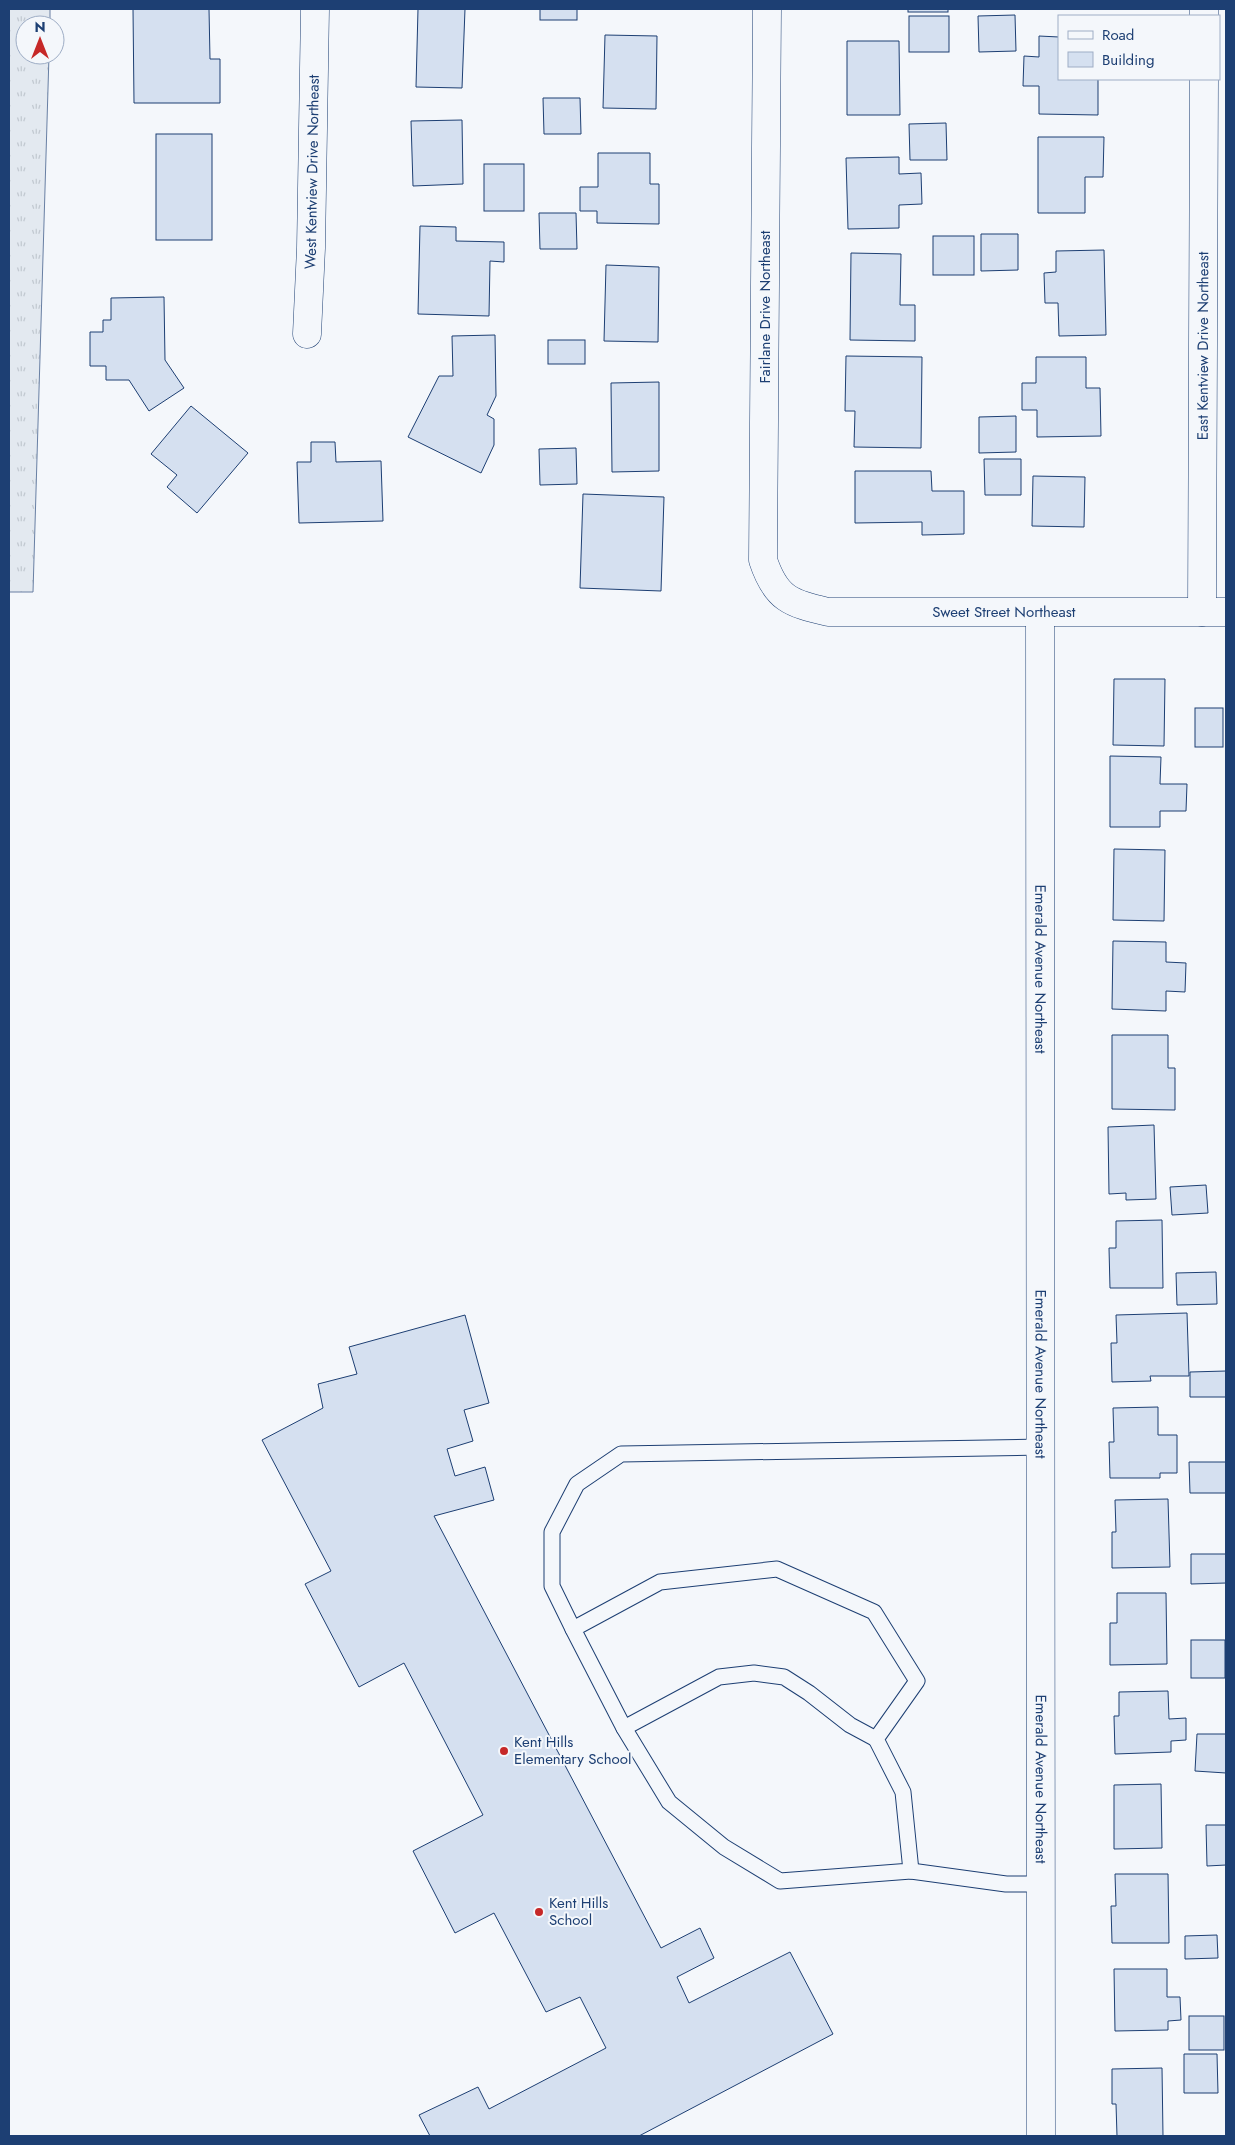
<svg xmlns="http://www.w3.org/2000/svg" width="1235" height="2145" font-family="Jost,sans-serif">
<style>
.grass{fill:url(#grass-tufts);stroke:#687fa3}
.building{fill:#d5e0f0;stroke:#1d3f73}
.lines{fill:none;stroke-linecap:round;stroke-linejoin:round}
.service-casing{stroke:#1d3f73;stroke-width:17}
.minor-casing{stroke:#1d3f73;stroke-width:29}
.service{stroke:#f4f7fb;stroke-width:15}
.minor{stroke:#f4f7fb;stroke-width:28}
.poi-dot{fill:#c62828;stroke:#f4f7fb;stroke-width:2}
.labels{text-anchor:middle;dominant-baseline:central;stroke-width:4;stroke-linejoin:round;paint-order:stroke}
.street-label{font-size:15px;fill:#1d3f73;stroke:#f4f7fb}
.poi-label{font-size:15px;fill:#1d3f73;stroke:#f4f7fb;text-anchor:start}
</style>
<defs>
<pattern id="grass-tufts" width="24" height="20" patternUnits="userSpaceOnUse" patternTransform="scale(1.25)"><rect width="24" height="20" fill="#e3e9f0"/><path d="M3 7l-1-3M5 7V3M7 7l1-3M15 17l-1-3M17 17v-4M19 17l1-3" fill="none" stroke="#c2c9d1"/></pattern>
</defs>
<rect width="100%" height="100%" fill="#f4f7fb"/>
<polygon class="grass" points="9,9 50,9 50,25 25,25 25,55 49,55 33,592 9,592"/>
<g class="building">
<polygon points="133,9 209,9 210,59 220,59 220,103 134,103"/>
<polygon points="418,9 465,9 462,88 416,87"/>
<rect x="540" y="9" width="37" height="11"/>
<rect x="908" y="9" width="40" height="3"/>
<polygon points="1015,15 1016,51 979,52 978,16"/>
<rect x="909" y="16" width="40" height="36"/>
<polygon points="605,35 657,36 656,109 603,108"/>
<polygon points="1039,36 1059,37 1059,79 1098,79 1098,115 1039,114 1039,86 1023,86 1024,56 1039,57"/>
<polygon points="847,41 899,41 900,115 847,115"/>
<polygon points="543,98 580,98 581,134 544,134"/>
<polygon points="462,120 463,184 413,186 411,121"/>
<polygon points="946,123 947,160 910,160 909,124"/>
<rect x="156" y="134" width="56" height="106"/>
<polygon points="1038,137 1104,137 1103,177 1085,177 1085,213 1038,213"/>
<polygon points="598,153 650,153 650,184 659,184 659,224 597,223 597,211 580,211 580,187 598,187"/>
<polygon points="899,157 899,174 921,173 922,204 899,205 899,228 848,229 846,158"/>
<rect x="484" y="164" width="40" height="47"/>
<polygon points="539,213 576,213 577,249 540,249"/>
<polygon points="420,226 456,227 456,241 504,242 504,262 490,261 489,316 418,314"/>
<polygon points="981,234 1018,234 1018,270 981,271"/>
<rect x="933" y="236" width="41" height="39"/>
<polygon points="1104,250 1106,335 1059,336 1058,303 1045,303 1044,273 1056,272 1056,251"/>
<polygon points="851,253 901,254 900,305 915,305 915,341 850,340"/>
<polygon points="606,265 659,267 658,342 604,341"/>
<polygon points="164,297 165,360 184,388 149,411 129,380 106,380 106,366 90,366 90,332 103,332 103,320 111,320 111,298"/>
<polygon points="495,335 496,396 487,415 494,419 494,445 481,473 408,437 439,376 453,376 452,336"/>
<rect x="548" y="340" width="37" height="24"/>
<polygon points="846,356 922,357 921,448 854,447 855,411 845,411"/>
<polygon points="1036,357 1086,357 1086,388 1100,388 1101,436 1037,437 1037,410 1022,410 1022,383 1036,383"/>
<polygon points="659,382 659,471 612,472 611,383"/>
<polygon points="191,406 248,453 197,513 167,487 177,475 151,454"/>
<polygon points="1016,416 1016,452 979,453 979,417"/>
<polygon points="311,442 335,442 336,462 381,461 383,521 299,523 297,462 311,462"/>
<polygon points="576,448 577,484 540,485 539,449"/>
<polygon points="984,459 1021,459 1021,495 985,495"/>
<polygon points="855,471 931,471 932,491 964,491 964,534 922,535 922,522 855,523"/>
<polygon points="1033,476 1085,477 1084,527 1032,526"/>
<polygon points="583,494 664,497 661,591 580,588"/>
<polygon points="1114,679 1165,679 1164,746 1113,745"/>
<rect x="1195" y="708" width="28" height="39"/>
<polygon points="1110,756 1161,757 1160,784 1187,784 1186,811 1160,811 1160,827 1110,827"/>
<polygon points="1114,849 1165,850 1164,921 1113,920"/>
<polygon points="1113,941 1166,942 1166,962 1186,963 1185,992 1166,991 1166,1011 1112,1009"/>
<polygon points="1112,1035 1168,1035 1168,1068 1175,1068 1175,1110 1112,1109"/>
<polygon points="1154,1125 1156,1199 1126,1200 1126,1193 1109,1194 1108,1127"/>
<polygon points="1206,1185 1208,1213 1172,1215 1170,1187"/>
<polygon points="1162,1220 1163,1288 1110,1288 1109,1248 1116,1248 1116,1221"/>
<polygon points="1216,1272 1217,1304 1177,1305 1176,1273"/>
<polygon points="1187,1313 1189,1376 1150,1376 1151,1381 1112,1382 1111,1343 1117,1343 1116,1315"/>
<polygon points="465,1315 489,1403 464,1410 473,1441 447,1449 455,1476 485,1467 494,1500 434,1516 661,1948 700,1928 714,1958 677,1977 689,2003 790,1952 833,2034 639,2136 430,2136 419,2115 478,2087 489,2109 606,2048 580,1997 546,2012 494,1913 455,1933 413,1851 483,1815 404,1663 359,1687 305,1584 331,1571 262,1440 323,1408 318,1384 357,1374 349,1347"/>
<polygon points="1226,1371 1226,1397 1190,1397 1190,1372"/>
<polygon points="1158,1407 1158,1435 1177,1435 1177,1473 1160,1473 1160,1478 1110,1478 1109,1442 1114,1442 1113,1408"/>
<polygon points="1189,1462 1226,1462 1226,1493 1190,1493"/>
<polygon points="1168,1499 1170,1567 1112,1568 1112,1532 1116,1532 1115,1500"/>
<polygon points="1191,1554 1226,1554 1226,1583 1191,1584"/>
<polygon points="1117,1593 1166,1593 1167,1664 1110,1665 1110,1623 1117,1623"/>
<rect x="1191" y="1640" width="34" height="38"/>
<polygon points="1168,1691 1169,1719 1186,1718 1186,1740 1171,1741 1171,1752 1115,1754 1114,1716 1119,1716 1119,1692"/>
<polygon points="1197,1734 1226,1734 1226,1773 1195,1771"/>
<polygon points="1161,1784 1162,1848 1114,1849 1114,1785"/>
<polygon points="1206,1825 1226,1825 1226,1865 1207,1866"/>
<polygon points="1115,1874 1168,1874 1169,1943 1112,1943 1111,1906 1116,1906"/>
<polygon points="1217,1935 1218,1958 1185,1959 1185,1936"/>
<polygon points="1114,1969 1167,1969 1167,1997 1180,1997 1181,2020 1168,2021 1168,2030 1115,2031"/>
<rect x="1189" y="2016" width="35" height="34"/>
<polygon points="1184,2054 1217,2054 1218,2093 1184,2093"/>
<polygon points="1162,2068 1163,2136 1117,2136 1116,2104 1112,2104 1112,2069"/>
</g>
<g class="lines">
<defs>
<g id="service">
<polygon points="777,1569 874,1612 917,1681 876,1739 903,1792 911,1871 780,1881 724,1847 669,1802 624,1728 573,1629 660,1582"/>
<polyline points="573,1629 552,1586 552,1532 577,1484 621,1454 1041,1447"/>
<polyline points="624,1728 719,1677 754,1673 784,1677 809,1693 850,1725 876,1739"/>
<polyline points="911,1871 1006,1884 1041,1884"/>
</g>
<g id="minor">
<path id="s1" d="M767,9L763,560C776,599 790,603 828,612H1226"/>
<polyline points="1204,16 1204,9"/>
<path id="s2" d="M307,334L311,248L315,9"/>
<path id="s3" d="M1202,612L1204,79"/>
<path id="s4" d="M1040,613L1041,2136"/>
</g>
</defs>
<use href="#service" class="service-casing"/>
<use href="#minor" class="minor-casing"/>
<use href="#service" class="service"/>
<use href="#minor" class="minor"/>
</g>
<g class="poi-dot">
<circle cx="504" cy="1751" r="5"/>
<circle cx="539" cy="1912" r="5"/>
</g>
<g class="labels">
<g class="street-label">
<text stroke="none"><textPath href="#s2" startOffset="162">West Kentview Drive Northeast</textPath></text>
<text transform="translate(765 307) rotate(-90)">Fairlane Drive Northeast</text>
<text stroke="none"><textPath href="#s3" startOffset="266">East Kentview Drive Northeast</textPath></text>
<text stroke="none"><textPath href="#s1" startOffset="816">Sweet Street Northeast</textPath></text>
<text stroke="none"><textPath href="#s4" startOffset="356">Emerald Avenue Northeast</textPath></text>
<text stroke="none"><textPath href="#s4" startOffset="761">Emerald Avenue Northeast</textPath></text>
<text stroke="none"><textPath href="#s4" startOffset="1166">Emerald Avenue Northeast</textPath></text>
</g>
<g class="poi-label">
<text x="514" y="1742">Kent Hills<tspan x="514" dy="17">Elementary School</tspan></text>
<text x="549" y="1903">Kent Hills<tspan x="549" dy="17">School</tspan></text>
</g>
</g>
<rect width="1235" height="2145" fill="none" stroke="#1d3f73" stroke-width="20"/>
<rect x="1058" y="15" width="162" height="65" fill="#f4f7fb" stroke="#9eadc5"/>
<rect x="1068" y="31" width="25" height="8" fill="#f4f7fb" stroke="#9eadc5"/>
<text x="1102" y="40" font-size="15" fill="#1d3f73">Road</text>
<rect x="1068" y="52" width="25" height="15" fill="#d5e0f0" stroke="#9eadc5"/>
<text x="1102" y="65" font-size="15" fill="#1d3f73">Building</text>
<g transform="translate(40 40)"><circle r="24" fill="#f4f7fb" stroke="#9eadc5"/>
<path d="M0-4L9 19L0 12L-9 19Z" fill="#c62828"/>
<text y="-8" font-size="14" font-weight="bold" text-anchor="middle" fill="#1d3f73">N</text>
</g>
</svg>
